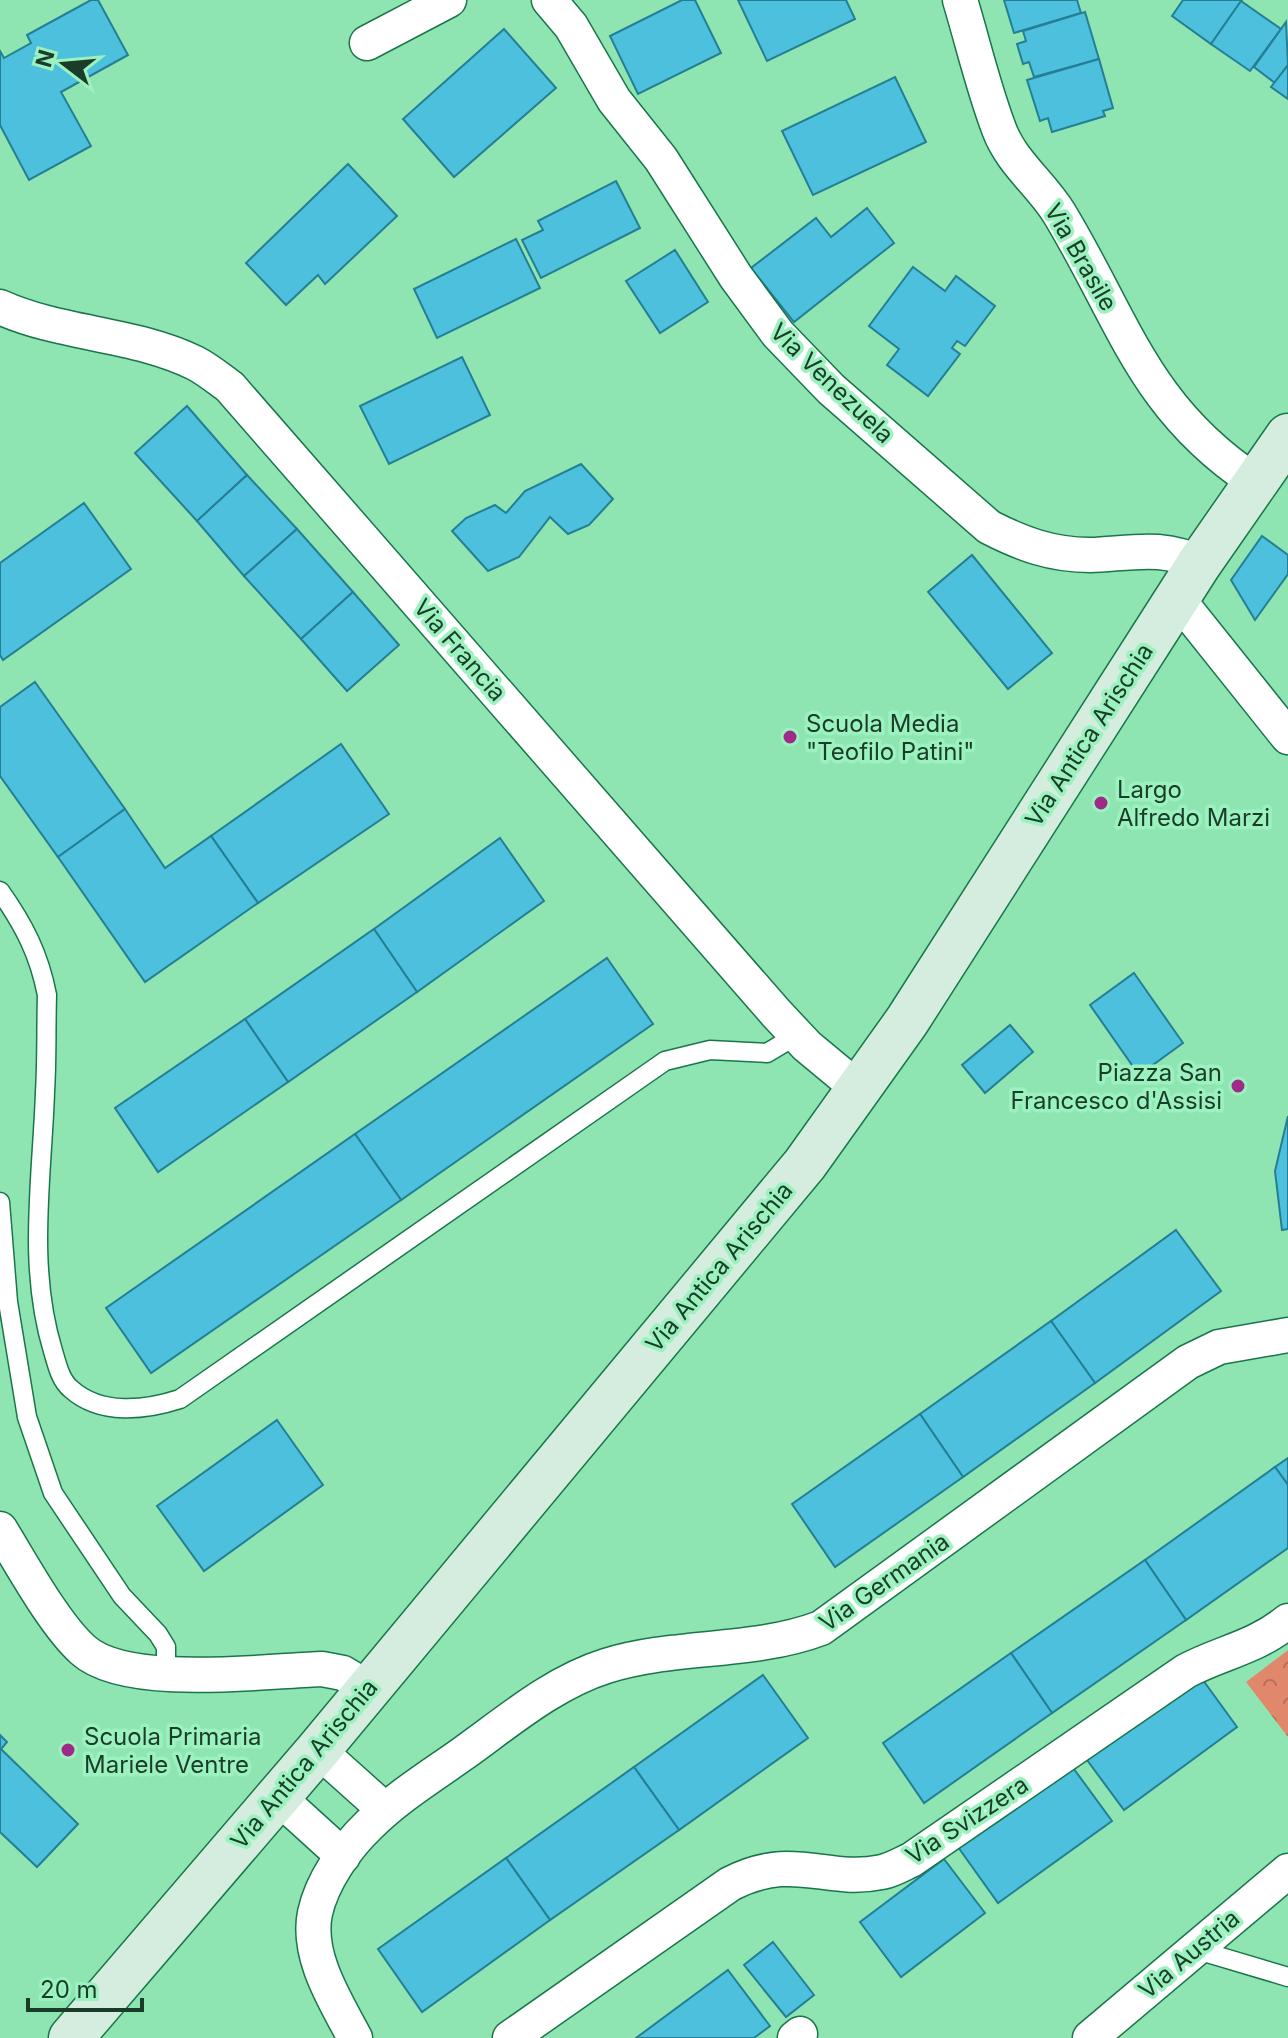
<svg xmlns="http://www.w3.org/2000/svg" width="1288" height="2038" font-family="Inter,sans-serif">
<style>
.forest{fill:url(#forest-crowns)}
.building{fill:#4dc0dd;stroke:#247f94;stroke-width:2}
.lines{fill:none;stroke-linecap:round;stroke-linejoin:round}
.lane-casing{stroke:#19764a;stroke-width:21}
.street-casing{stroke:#19764a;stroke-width:37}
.secondary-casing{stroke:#19764a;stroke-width:47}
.lane{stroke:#fff;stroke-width:18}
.street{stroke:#fff;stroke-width:34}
.secondary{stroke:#d4edde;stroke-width:44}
.poi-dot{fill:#9e2b87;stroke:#9cf2bf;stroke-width:3}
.labels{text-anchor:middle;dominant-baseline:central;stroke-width:7;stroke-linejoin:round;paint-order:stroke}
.street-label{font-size:24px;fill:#193d29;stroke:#9cf2bf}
.poi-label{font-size:24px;fill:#193d29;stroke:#9cf2bf;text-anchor:start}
</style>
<defs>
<pattern id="forest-crowns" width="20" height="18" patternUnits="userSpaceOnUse" patternTransform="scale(2)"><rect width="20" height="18" fill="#e1876c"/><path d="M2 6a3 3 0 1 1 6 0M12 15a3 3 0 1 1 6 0" fill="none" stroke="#b67059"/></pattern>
</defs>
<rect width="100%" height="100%" fill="#8fe5b2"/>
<polygon class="forest" points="1288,1650 1288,1737 1246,1682"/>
<g class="building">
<polygon points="91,0 98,0 128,55 61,92 91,146 29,180 0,125 0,51 4,58 31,43 27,35"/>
<polygon points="682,0 695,0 721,53 638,94 610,36"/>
<polygon points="738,0 846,0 855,19 767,61"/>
<polygon points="1004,0 1077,0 1081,13 1014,33"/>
<polygon points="1183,0 1242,0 1211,44 1172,16"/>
<polygon points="1241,1 1281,29 1250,71 1211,44"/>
<polygon points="1085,12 1099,59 1034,77 1029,62 1023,64 1017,44 1026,41 1023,31"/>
<polygon points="1286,22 1288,65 1275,83 1254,67"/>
<polygon points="504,29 556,88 454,177 403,119"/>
<polygon points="1099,59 1113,108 1103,111 1105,116 1052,132 1048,118 1040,121 1027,80"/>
<polygon points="1288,65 1288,99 1271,87"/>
<polygon points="895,77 926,142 813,195 782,131"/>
<polygon points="348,164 397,216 325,284 318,275 286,305 246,263"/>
<polygon points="616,181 640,228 541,278 522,240 543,230 538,221"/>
<polygon points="867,208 894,243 794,322 751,268 816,218 831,237"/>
<polygon points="516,239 540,288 437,338 414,289"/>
<polygon points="675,250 708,302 660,333 626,281"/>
<polygon points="913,267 945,291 956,276 995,306 965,346 957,341 952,348 960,354 928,396 887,365 899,349 869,326"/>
<polygon points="462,357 490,415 389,464 360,406"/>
<polygon points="187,406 247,475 197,521 135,453"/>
<polygon points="581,464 613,499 589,525 568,534 550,517 519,557 488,571 452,531 466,518 495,505 506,513 525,491"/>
<polygon points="247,475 297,529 244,576 197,521"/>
<polygon points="84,503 131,569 3,660 0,655 0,563"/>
<polygon points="297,529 353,592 301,639 244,576"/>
<polygon points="1262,536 1288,555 1288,574 1255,620 1231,580"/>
<polygon points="972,555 1052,653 1008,689 928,592"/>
<polygon points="353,592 399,645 347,691 301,639"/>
<polygon points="35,682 125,809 58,857 0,776 0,707"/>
<polygon points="341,744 389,814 258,903 211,836"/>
<polygon points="125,809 165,868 211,836 258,903 145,982 58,857"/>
<polygon points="500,838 544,901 417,992 374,929"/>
<polygon points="374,929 417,992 288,1082 245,1019"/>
<polygon points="607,958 653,1024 401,1200 355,1134"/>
<polygon points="1134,973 1183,1043 1139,1075 1090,1005"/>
<polygon points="245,1019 288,1082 158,1172 115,1108"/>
<polygon points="1010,1025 1033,1052 985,1093 962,1065"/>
<polygon points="1288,1116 1288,1229 1282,1230 1275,1171"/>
<polygon points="355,1134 401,1200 151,1373 106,1308"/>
<polygon points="1176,1230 1221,1291 1095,1383 1051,1321"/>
<polygon points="1051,1321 1095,1383 963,1477 920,1414"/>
<polygon points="920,1414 963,1477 835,1567 792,1504"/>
<polygon points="277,1420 323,1485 204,1571 157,1506"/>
<polygon points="1288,1458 1288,1485 1275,1467"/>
<polygon points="1275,1467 1288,1485 1288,1548 1186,1620 1145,1560"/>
<polygon points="1145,1560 1186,1620 1052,1713 1011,1653"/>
<polygon points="1011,1653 1052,1713 924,1803 883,1743"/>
<polygon points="763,1675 808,1738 679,1830 634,1767"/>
<polygon points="1200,1676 1237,1727 1124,1810 1087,1760"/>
<polygon points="0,1735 7,1742 1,1749 78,1824 37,1867 0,1832"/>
<polygon points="1071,1765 1112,1821 998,1903 958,1847"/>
<polygon points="634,1767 679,1830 550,1920 506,1858"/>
<polygon points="506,1858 550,1920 422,2012 378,1949"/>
<polygon points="944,1859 985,1913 901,1977 860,1922"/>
<polygon points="773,1942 814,1995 786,2017 744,1965"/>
<polygon points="728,1970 770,2026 754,2038 636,2038"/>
</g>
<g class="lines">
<defs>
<g id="lane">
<path d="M0,891C24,925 39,954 47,995C46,1027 47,1060 45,1092C42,1179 27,1266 53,1351C57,1364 60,1380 71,1389C101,1416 146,1410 180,1399L665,1061L710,1050L767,1053L797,1035"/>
<polyline points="0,1202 8,1302 27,1417 53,1493 122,1596 158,1634 166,1647 166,1674"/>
<polyline points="1194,1949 1288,1977"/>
</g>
<g id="street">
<path d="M549,0L571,26L614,100L661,159L736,277L778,334L831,389L989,527C1022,544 1052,555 1090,555C1127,554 1165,544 1199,564"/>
<path d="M960,0C973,43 983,87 999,129C1011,162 1041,184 1059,213C1124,320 1143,407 1254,481"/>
<polyline points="367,43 449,0"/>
<path d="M0,307C62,335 134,333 195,363C207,369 219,379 230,387L776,1013L807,1046L860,1090"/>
<polyline points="1177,598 1288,737"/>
<path d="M0,1529C21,1563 54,1624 83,1650C126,1689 265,1671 322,1669L343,1673L368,1688"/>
<polyline points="318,1750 385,1810"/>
<polyline points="278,1797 343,1856"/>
<path d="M355,2038C336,2002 306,1956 315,1913C322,1881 346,1847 369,1825C396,1798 430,1777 461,1755C506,1723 552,1683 606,1666C676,1644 752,1654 821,1628L1188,1362L1219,1347L1288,1335"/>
<path d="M510,2038L730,1884C794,1851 826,1884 882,1872C892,1870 902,1864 911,1860L1186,1671C1222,1652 1255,1648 1288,1621"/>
<polyline points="795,2038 800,2034"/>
<polyline points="1090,2038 1288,1871"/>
</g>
<polyline id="secondary" points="71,2038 318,1750 805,1164 907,1021 1199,564 1288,436"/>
</defs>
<use href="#lane" class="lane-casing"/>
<use href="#street" class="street-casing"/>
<use href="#secondary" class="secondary-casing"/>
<use href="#lane" class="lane"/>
<use href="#street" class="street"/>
<use href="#secondary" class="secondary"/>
</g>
<g class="poi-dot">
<circle cx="790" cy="737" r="8"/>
<circle cx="1101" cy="803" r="8"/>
<circle cx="1238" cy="1086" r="8"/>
<circle cx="68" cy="1750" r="8"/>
</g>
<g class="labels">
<g class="street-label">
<text transform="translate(1081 257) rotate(60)">Via Brasile</text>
<text transform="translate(832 383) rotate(44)">Via Venezuela</text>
<text transform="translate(460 650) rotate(49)">Via Francia</text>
<text transform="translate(1089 735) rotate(-57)">Via Antica Arischia</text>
<text transform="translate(719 1267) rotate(-50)">Via Antica Arischia</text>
<text transform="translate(884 1582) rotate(-35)">Via Germania</text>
<text transform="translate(304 1764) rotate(-50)">Via Antica Arischia</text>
<text transform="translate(967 1820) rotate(-33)">Via Svizzera</text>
<text transform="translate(1189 1954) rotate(-40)">Via Austria</text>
</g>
<g class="poi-label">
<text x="806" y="723">Scuola Media<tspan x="806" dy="28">"Teofilo Patini"</tspan></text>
<text x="1117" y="789">Largo<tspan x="1117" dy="28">Alfredo Marzi</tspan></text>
<text x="1222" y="1072" text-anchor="end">Piazza San<tspan x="1222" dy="28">Francesco d'Assisi</tspan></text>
<text x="84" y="1736">Scuola Primaria<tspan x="84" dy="28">Mariele Ventre</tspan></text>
</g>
</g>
<g transform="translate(64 64) rotate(286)" stroke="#9cf2bf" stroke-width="6" paint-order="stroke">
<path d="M0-6L14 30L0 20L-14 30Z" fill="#193d29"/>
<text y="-12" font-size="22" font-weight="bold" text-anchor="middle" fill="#193d29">N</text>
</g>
<path d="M28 1998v12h114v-12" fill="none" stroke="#193d29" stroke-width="4"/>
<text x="40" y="1998" font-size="24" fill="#193d29" stroke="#9cf2bf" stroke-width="6" paint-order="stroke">20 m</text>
</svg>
